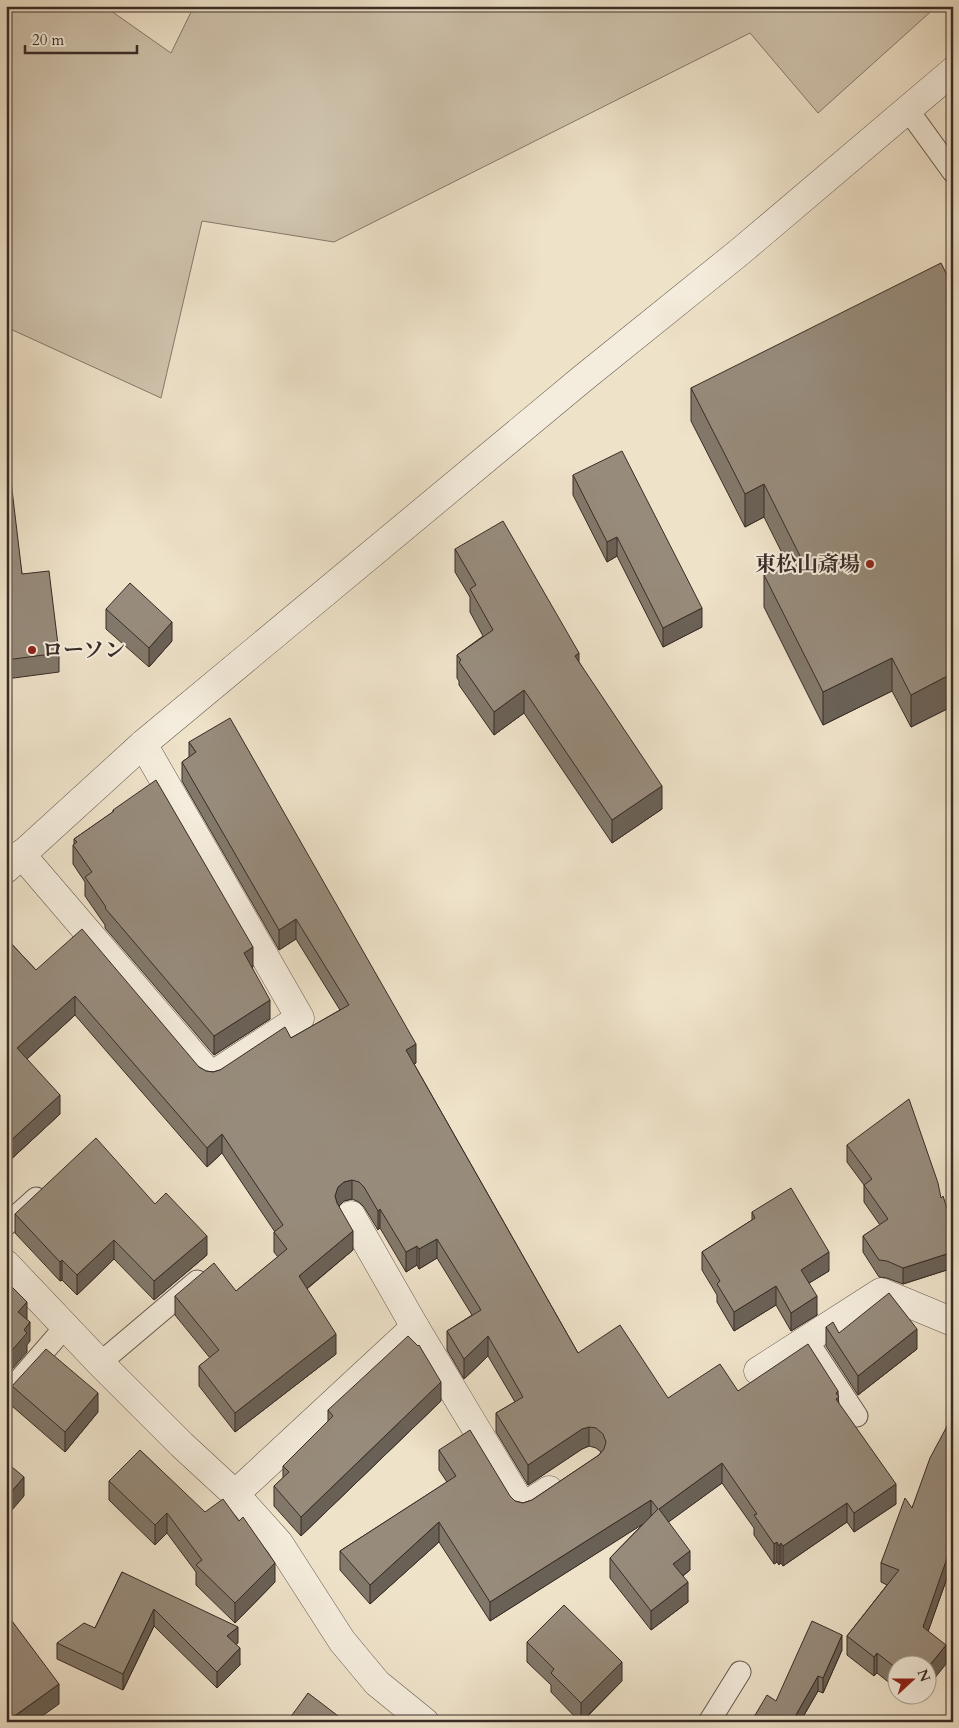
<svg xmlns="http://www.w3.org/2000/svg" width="959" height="1728" font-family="Cardo,'Noto Serif JP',serif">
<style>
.green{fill:#cfc3ad;stroke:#84786a}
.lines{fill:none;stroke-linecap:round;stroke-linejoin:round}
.service-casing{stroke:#665a50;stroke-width:23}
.minor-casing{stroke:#665a50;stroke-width:29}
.tertiary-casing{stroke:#665a50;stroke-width:29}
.service{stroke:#f4ecdc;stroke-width:21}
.minor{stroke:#f4ecdc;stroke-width:28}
.tertiary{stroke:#f4ecdc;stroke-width:28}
.wall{fill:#82786a;stroke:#392c27}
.shaded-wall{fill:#6a6156;stroke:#392c27}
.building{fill:#978b7b;stroke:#392c27}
.poi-dot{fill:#8f2418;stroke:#f4ecdc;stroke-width:2}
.labels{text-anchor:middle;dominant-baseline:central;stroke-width:4;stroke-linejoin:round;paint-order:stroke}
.poi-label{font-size:21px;font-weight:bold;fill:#392c27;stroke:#f4ecdc;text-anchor:end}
</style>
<rect width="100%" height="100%" fill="#eee2c9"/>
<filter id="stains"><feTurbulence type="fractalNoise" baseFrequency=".004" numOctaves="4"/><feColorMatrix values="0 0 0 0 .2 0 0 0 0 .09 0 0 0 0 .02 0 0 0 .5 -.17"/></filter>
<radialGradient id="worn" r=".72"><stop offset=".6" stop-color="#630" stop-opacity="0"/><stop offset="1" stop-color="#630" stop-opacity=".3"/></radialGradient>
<polygon class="green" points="6,6 104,6 171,53 194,6 937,6 818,113 750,33 334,242 202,221 161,398 6,327"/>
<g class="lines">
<defs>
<g id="service">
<polyline points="908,110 953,172"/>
<polyline points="6,1225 36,1198"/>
<polyline points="807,1340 857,1416"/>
<polyline points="100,1363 197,1281"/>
<polyline points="6,1395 65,1327"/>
<polyline points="709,1722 740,1672"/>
</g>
<g id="minor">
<polyline points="21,854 211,1076 300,1018 143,744"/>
<polyline points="351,1215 415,1327 523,1507 549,1490"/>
<polyline points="6,1264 100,1363 182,1445 235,1494 279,1543 342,1641 377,1683 425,1722"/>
<polyline points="758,1371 881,1292 953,1322"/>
<polyline points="235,1494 415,1327"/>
</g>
<polyline id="tertiary" points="6,869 143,744 582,379 742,250 953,71"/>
</defs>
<use href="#service" class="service-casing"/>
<use href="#minor" class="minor-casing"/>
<use href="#tertiary" class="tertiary-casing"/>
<use href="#service" class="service"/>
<use href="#minor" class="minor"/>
<use href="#tertiary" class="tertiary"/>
</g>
<g class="wall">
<polygon points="953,287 953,706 911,727 892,691 823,725 764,607 764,575 787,563 764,517 745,527 691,421 691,388"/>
<polygon points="573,475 702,627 663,647 617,556 607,562 573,495"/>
<polygon points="6,481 22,574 59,653 59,672 6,679"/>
<polygon points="455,549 579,662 662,809 612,843 524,713 494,735 459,685 459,681 457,678 457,655 483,636 470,612 470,597 455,572"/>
<polygon points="106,609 172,641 149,667 106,629"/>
<polygon points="189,742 416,1063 414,1064 578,1353 668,1398 738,1391 838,1396 839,1404 896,1504 854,1532 847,1522 783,1566 781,1563 779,1565 777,1562 774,1564 754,1535 754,1528 722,1483 668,1522 690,1570 683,1576 688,1602 651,1630 610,1578 610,1558 644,1523 490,1621 439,1542 370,1604 340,1570 340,1551 447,1482 439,1470 439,1450 510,1496 515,1501 523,1503 532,1500 599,1455 601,1452 596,1448 589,1446 582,1449 528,1485 496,1432 496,1413 515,1402 488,1356 464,1379 447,1350 447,1331 472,1315 437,1258 419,1269 417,1265 406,1272 380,1228 378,1230 364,1207 359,1202 352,1199 344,1201 339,1206 353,1250 307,1289 336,1354 235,1432 199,1386 199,1366 210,1358 175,1315 175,1296 236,1291 278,1257 274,1252 274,1232 275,1232 222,1153 207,1167 75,1015 27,1059 60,1114 6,1164 6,938 36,970 206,1071 213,1072 220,1070 291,1038 340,1010 296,939 279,950 182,781 182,762 189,757"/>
<polygon points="113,810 253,967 252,967 270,1019 214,1055 105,928 105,925 85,896 85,882 73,864 73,845 74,844 74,839 113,812"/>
<polygon points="847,1145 941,1198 953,1226 953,1268 903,1284 887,1278 879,1277 863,1252 863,1236 880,1225 864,1202 864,1185 847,1162"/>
<polygon points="155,1204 207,1255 154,1300 114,1259 77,1295 62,1280 60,1281 15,1233 15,1214"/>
<polygon points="752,1212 829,1271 809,1283 817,1315 791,1331 776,1305 734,1331 717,1302 717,1295 702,1270 702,1252 752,1220"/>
<polygon points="826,1327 839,1333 917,1349 858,1395 826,1346"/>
<polygon points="12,1386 98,1412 65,1452 12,1406"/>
<polygon points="441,1401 301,1536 274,1506 274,1486 283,1478 283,1466 328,1422 328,1410"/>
<polygon points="953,1415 952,1564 928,1631 946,1664 896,1666 896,1688 877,1673 874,1676 847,1655 847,1636 887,1585 881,1582 881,1563 912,1508"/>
<polygon points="140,1450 275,1582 235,1623 196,1585 196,1572 167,1533 155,1545 109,1500 109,1481"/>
<polygon points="122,1572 238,1643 236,1645 240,1665 217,1688 154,1626 123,1690 57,1659 57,1643 95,1628"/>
<polygon points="527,1642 622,1681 582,1722 580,1722 551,1692 551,1685 527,1662"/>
<polygon points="842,1650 823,1693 818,1691 800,1722 751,1722 776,1701"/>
<polygon points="907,1696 922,1696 916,1703"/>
</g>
<g class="shaded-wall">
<polygon points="764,484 764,517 745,527 745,494"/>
<polygon points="617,537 617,556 607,562 607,542"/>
<polygon points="702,608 702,627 663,647 663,628"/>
<polygon points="172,622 172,641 149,667 149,648"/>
<polygon points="579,653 579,676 575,656"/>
<polygon points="892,658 892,691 823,725 823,692"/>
<polygon points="953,673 953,706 911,727 911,695"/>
<polygon points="524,690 524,713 494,735 494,712"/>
<polygon points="662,786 662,809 612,843 612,820"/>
<polygon points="296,919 296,939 279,950 279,930"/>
<polygon points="253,947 253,967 244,972 244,953"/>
<polygon points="75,996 75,1015 17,1068 17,1048"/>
<polygon points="270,1000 270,1019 214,1055 214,1036"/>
<polygon points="416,1044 416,1063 406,1069 406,1050"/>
<polygon points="60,1095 60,1114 6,1164 6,1145"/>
<polygon points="222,1134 222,1153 207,1167 207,1148"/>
<polygon points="352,1180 352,1199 344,1201 338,1207 335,1196 338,1187 344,1182"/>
<polygon points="380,1209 380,1228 378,1230 378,1211"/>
<polygon points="353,1231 353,1250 299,1295 299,1276"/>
<polygon points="207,1236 207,1255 154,1300 154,1281"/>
<polygon points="437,1239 437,1258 419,1269 419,1249"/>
<polygon points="114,1240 114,1259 77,1295 77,1275"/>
<polygon points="417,1246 417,1265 406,1272 406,1252"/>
<polygon points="829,1252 829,1271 801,1288 801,1270"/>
<polygon points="953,1252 953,1268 903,1284 903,1268"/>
<polygon points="62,1260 62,1280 60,1281 60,1262"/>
<polygon points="776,1286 776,1305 734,1331 734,1312"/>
<polygon points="817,1296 817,1315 791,1331 791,1313"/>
<polygon points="27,1302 27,1321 18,1312"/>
<polygon points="30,1322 30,1341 27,1345 27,1352 6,1376 6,1357 24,1330"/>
<polygon points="917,1329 917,1349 858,1395 858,1376"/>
<polygon points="336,1334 336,1354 235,1432 235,1413"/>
<polygon points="488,1336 488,1356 464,1379 464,1359"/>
<polygon points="441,1382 441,1401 301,1536 301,1517"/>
<polygon points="838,1391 839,1417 836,1419 836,1393"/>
<polygon points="98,1393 98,1412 65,1452 65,1432"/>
<polygon points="589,1427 589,1446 582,1449 528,1485 528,1465 582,1429"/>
<polygon points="722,1463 722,1483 659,1529 659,1509"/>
<polygon points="24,1477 24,1496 6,1517 6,1498"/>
<polygon points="896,1484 896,1504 854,1532 854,1513"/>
<polygon points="651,1500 651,1519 490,1621 490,1602"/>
<polygon points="847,1503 847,1522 783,1566 783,1546"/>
<polygon points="167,1513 167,1533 155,1545 155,1525"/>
<polygon points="439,1522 439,1542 370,1604 370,1585"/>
<polygon points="953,1529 952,1564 923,1646 923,1627 948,1543"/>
<polygon points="777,1542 777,1562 774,1564 774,1544"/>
<polygon points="781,1543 781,1563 779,1565 779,1546"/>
<polygon points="690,1551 690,1570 673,1583 673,1564"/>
<polygon points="275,1563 275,1582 235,1623 235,1603"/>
<polygon points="688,1582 688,1602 651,1630 651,1611"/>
<polygon points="154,1609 154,1626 123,1690 123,1674"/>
<polygon points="238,1627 238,1643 227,1652 227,1636"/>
<polygon points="842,1635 842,1650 823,1693 823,1678"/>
<polygon points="946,1645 946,1664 926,1689 926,1670"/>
<polygon points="240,1648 240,1665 217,1688 217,1672"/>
<polygon points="877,1653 877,1673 874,1676 874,1657"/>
<polygon points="622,1662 622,1681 581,1722 581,1703"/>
<polygon points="818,1676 818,1691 800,1722 792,1722"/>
<polygon points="59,1684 59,1704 34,1722 7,1722"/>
<polygon points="916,1696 922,1696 916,1703"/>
</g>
<g class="building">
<polygon points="941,263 953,287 953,673 911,695 892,658 823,692 764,575 800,556 764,484 745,494 691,388"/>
<polygon points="622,451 702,608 663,628 617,537 607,542 573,475"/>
<polygon points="6,481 11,481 22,574 49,571 59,653 6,660"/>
<polygon points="503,521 579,653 575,656 662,786 612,820 524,690 494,712 459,662 461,660 457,655 493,630 470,589 476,585 455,549"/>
<polygon points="130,583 172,622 149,648 106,609"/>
<polygon points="230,718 416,1044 406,1050 578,1353 620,1325 668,1398 720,1364 738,1391 808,1344 838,1391 836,1393 839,1397 836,1399 896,1484 854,1513 847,1503 783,1546 781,1543 779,1546 777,1542 774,1544 754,1515 757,1514 722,1463 659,1509 690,1551 673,1564 688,1582 651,1611 610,1558 658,1509 651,1500 490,1602 439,1522 370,1585 340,1551 456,1476 439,1450 470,1430 510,1496 515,1501 523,1503 532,1500 599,1455 604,1449 606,1442 603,1434 596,1428 589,1427 582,1429 528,1465 496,1413 523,1397 488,1336 464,1359 447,1331 481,1310 437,1239 419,1249 417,1246 406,1252 380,1209 378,1211 364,1187 359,1182 352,1180 344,1182 338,1187 335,1196 337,1203 353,1231 299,1276 336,1334 235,1413 199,1366 219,1350 175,1296 214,1263 236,1291 287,1249 274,1232 283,1225 222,1134 207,1148 75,996 17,1048 60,1095 6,1145 6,938 36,970 82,929 199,1067 206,1071 213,1072 220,1070 285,1027 291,1038 349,1005 296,919 279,930 182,762 196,752 189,742"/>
<polygon points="156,780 253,947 244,953 270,1000 214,1036 105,908 106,907 85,877 92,872 73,845 77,842 74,839 114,811 113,810"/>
<polygon points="909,1099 938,1183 941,1198 943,1196 953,1226 953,1252 903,1268 887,1261 879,1260 863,1236 888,1219 864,1185 872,1179 847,1145"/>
<polygon points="96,1138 155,1204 166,1193 207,1236 154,1281 114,1240 77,1275 62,1260 60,1262 15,1214"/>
<polygon points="791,1188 829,1252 801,1270 817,1296 791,1313 776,1286 734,1312 717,1284 720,1281 702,1252 755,1218 752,1212"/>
<polygon points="6,1281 27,1302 18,1312 30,1322 24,1330 27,1333 6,1357"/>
<polygon points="889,1293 917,1329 858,1376 826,1327 833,1322 839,1333"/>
<polygon points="408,1336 418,1346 419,1345 441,1382 301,1517 274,1486 289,1472 283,1466 333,1416 328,1410"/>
<polygon points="46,1349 98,1393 65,1432 12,1386"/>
<polygon points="953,1415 953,1529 948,1543 952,1544 923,1627 946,1645 926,1670 926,1666 896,1666 896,1668 877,1653 874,1657 847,1636 899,1570 881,1563 905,1498 912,1508 930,1458"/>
<polygon points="140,1450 205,1512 223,1499 239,1521 243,1517 275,1563 235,1603 196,1565 202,1560 167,1513 155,1525 109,1481"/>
<polygon points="6,1462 24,1477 6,1498"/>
<polygon points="122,1572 238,1627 227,1636 240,1648 217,1672 154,1609 123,1674 57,1643 84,1623 95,1628"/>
<polygon points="564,1605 622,1662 581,1703 551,1673 554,1669 527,1642"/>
<polygon points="9,1617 59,1684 6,1722 6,1619"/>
<polygon points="812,1621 842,1635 823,1678 818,1676 792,1722 751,1722 767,1695 776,1701"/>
<polygon points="308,1693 346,1722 287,1722"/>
<polygon points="389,1717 399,1722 387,1722"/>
</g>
<g class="poi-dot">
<circle cx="870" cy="564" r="5"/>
<circle cx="32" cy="650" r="5"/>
</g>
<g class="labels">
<g class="poi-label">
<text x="860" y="564">東松山斎場</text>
<text x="42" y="650" text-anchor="start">ローソン</text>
</g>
</g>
<rect width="959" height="1728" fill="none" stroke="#eee2c9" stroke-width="25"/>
<rect x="8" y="8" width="944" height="1713" fill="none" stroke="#392c27" stroke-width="2.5"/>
<rect x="12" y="12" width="934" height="1703" fill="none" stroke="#392c27"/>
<g transform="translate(912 1680) rotate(69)"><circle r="24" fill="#f4ecdc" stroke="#a99f94"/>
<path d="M0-4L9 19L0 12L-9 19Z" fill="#8f2418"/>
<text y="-8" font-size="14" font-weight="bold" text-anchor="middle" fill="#392c27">N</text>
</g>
<path d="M25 45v8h112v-8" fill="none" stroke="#392c27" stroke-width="2.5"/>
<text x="32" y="45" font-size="15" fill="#392c27" stroke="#f4ecdc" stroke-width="4" paint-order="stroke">20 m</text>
<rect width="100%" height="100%" filter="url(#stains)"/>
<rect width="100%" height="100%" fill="url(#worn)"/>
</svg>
